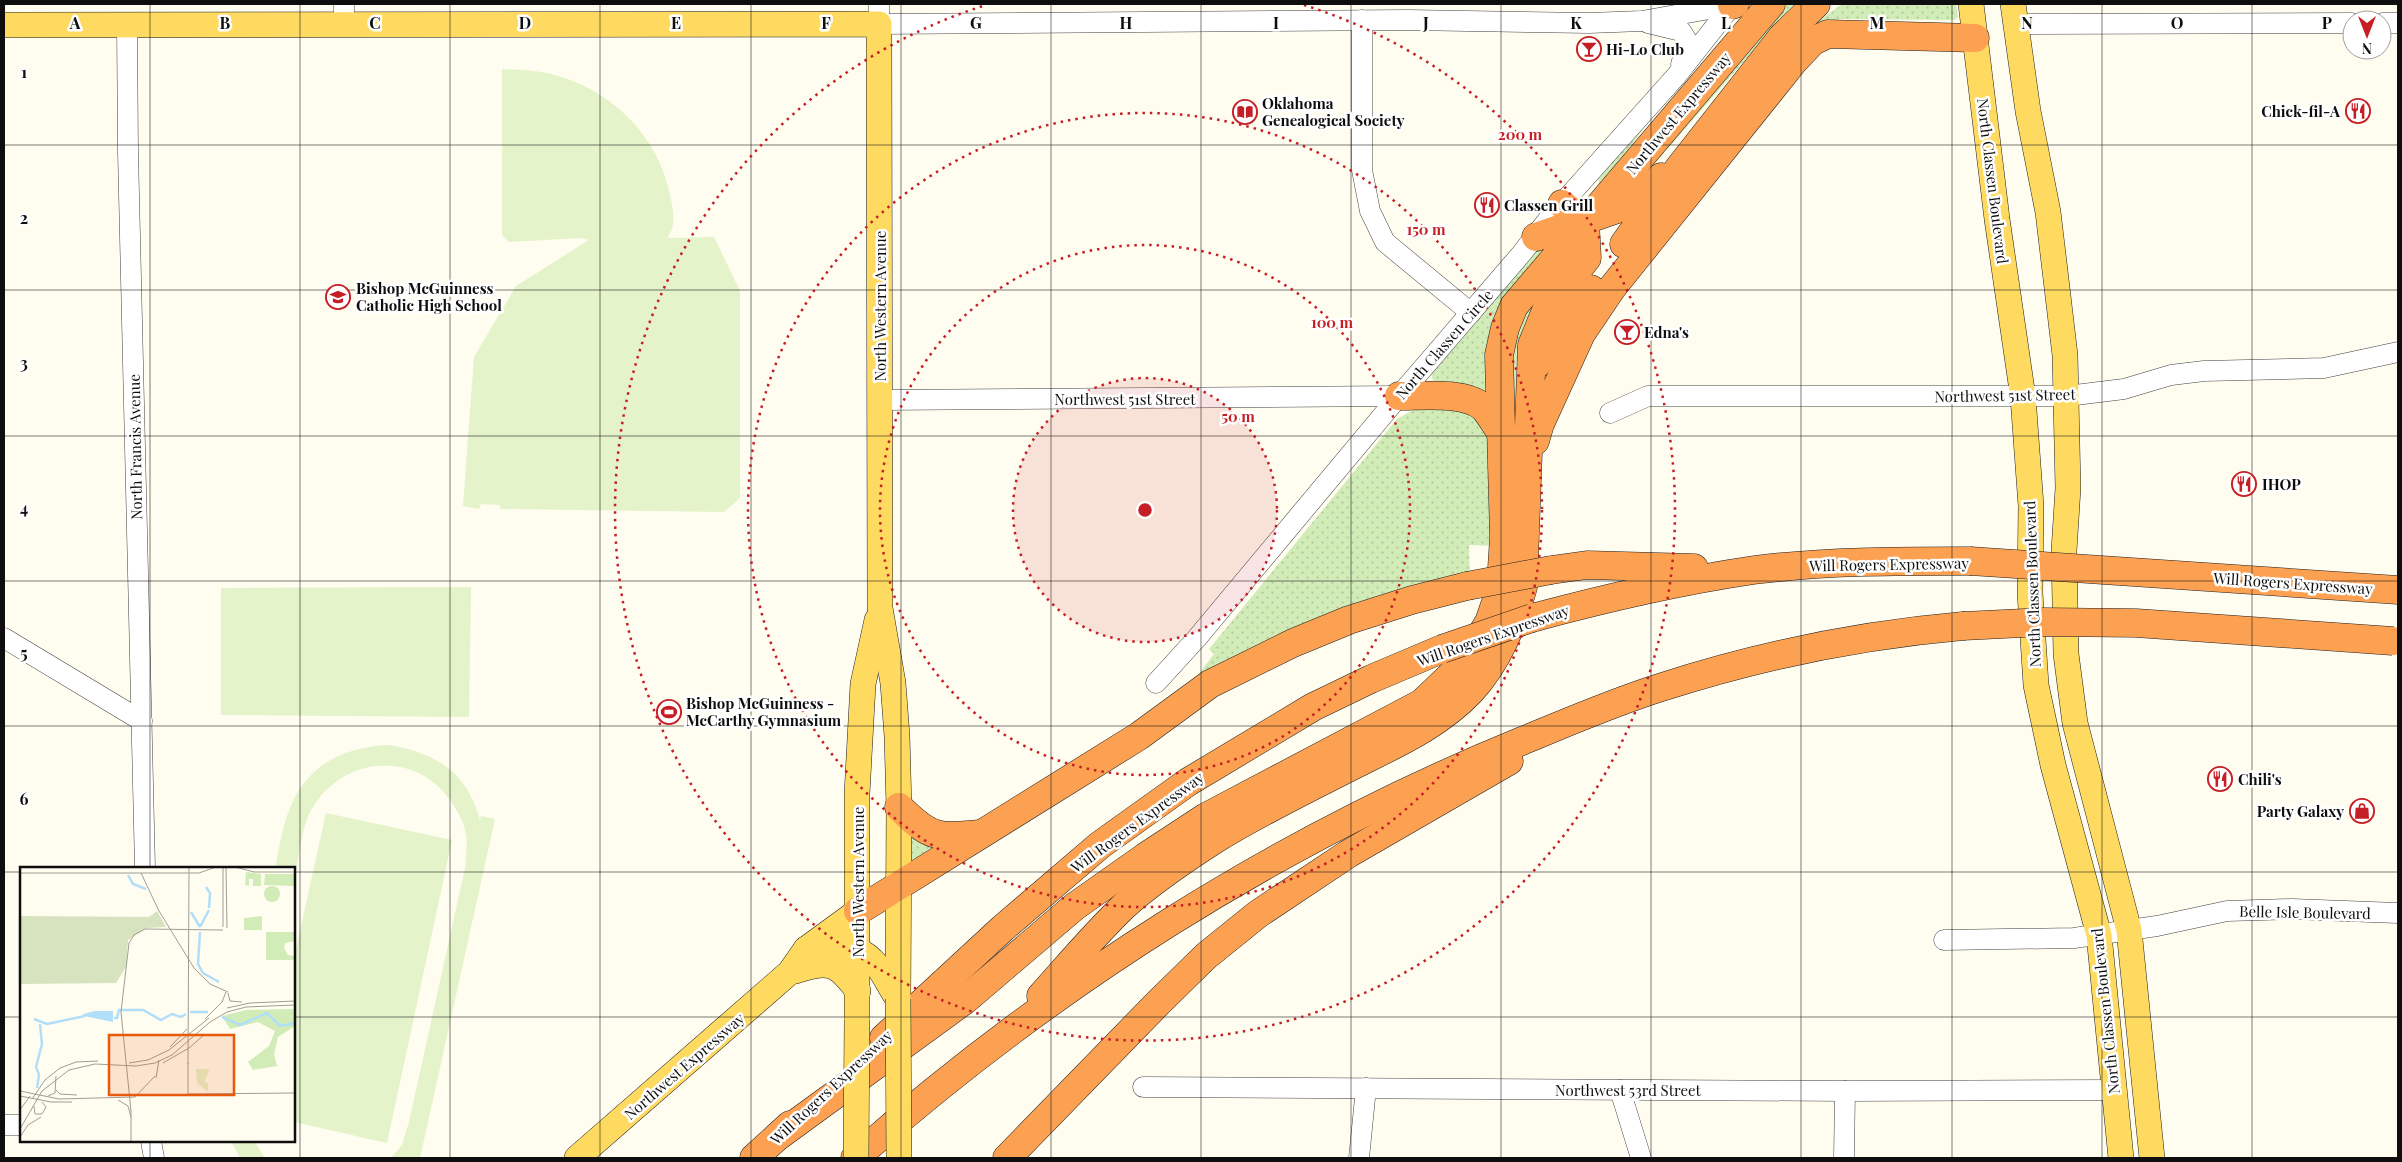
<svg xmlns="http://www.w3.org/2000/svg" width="2402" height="1162" font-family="'Playfair Display',serif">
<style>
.grass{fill:url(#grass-dots)}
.pitch{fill:#e4f3c9}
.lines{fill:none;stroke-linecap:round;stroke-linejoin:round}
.minor-casing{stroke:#414141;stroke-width:21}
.major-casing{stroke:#1f1f1f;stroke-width:26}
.highway-casing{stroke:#1f1f1f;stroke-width:29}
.minor{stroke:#fff;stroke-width:20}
.major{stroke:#ffda60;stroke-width:25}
.highway{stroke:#fca151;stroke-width:28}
.major-bridge-casing{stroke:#1f1f1f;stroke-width:26;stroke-linecap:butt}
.highway-bridge-casing{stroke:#1f1f1f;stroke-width:29;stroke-linecap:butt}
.major-bridge{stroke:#ffda60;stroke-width:25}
.highway-bridge{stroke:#fca151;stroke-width:28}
.grid{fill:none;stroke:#0e0e0e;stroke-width:1;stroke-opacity:0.55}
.ring{fill:none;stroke:#c61e25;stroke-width:2.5;stroke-dasharray:2.5 5}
.labels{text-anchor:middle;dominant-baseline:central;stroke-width:5;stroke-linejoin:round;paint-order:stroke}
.poi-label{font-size:15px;font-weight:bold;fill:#0e0e0e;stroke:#fff;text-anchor:start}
.street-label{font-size:15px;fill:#0e0e0e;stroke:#fff}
.inset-river{fill:none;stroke:#b1def9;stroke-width:2.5}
.inset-road{fill:none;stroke:#9f9d96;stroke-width:1}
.view{fill:#e8590c;fill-opacity:0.15;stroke:#e8590c;stroke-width:2.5}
.inset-edge{fill:none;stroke:#0e0e0e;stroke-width:2.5}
.grid-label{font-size:16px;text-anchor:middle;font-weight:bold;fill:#0e0e0e;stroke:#fff;stroke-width:5;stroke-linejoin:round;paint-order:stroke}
.centre{fill:#c61e25;stroke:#fff;stroke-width:2.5}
.ring-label{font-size:15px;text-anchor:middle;font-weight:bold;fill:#c61e25;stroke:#fff;stroke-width:5;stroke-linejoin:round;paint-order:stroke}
</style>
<defs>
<pattern id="grass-dots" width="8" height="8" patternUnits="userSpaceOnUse" patternTransform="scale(1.25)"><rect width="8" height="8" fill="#d2ecb7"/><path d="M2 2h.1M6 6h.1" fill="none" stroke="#b3c99c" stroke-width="1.8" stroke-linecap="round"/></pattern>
</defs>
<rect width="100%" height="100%" fill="#fffcf0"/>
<g class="grass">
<polygon points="1785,4 1794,4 1634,187 1618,198"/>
<polygon points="1842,4 1956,4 1958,16 1955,20 1839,19 1822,26 1819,21"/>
<polygon points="1678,83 1604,181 1599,184 1598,178"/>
<polygon points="1556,236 1488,395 1433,381 1431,374 1537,245"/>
<polygon points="1576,247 1519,347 1516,368 1517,402 1508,402 1507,369 1518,322"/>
<polygon points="1457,408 1470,411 1487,427 1492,546 1469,545 1470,575 1184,693 1214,654 1209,649 1397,419 1415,409"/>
<polygon points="912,830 942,843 911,869"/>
</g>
<g class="pitch">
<path d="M502,69C520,70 540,70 558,76C614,92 659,138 670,195C673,209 677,226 667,238L714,237L740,291V498L724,512L500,509V505L481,504L479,509L463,506L474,357L516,286L589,240L580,238L509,242L502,235Z"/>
<polygon points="471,587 469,717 221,715 221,588"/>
<path d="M389,745C436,753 467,772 480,820L481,816L495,819L420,1158H391L402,1145L409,1122L465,868C466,856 468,843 465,830C463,819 456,809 450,800C415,750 344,756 313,807C301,825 299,859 294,880V868H275C279,851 281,833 287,816C303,767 341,747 389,745Z"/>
<polygon points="326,813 452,840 387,1143 294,1122 294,958"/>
<polygon points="231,1141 254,1141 265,1158 240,1158"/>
</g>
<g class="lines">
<defs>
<g id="minor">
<polyline points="344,4 344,25"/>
<polyline points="879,4 879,24 1408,20 1589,23 1642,21 1732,5"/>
<polyline points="1362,20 1362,170 1370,211 1385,242 1471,313"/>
<polyline points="1648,23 1681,31 1689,44 1681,64"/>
<polyline points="2382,23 2398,23"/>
<polyline points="2016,24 2352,23"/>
<polyline points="127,25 128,152 145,868"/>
<polyline points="880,400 1399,396"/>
<polyline points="1610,413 1648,396 2067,396 2124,389 2171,375 2204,371 2324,368 2398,352"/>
<polyline points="4,638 142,721"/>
<polyline points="1156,683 1197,638 1399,396 1522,253 1550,217 1677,75 1733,4"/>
<polyline points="1944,940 2074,938 2157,926 2227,911 2292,909 2398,913"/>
<polyline points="1143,1087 1845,1091 2114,1090"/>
<polyline points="1620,1090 1641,1158"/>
<polyline points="4,1125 21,1125"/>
<polyline points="151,1141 154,1158"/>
<polyline points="1359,1158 1366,1088"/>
<polyline points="1844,1158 1845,1091"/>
</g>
<g id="major">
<polyline points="1971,4 1997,219 2023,397 2031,506 2030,593 2036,685 2053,765 2099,935 2121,1158"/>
<polyline points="2013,4 2028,111 2048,212 2065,355 2068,488 2064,551 2066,654 2075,723 2129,930 2152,1158"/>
<polyline points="4,25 879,24 880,608 893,683 897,736 899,807 898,999"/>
<path d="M806,949C829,947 854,941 872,960C883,970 889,987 898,999"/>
<path d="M795,971C830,960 836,962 858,991"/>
<polyline points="857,1020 857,794 863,684 877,620"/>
<polyline points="577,1158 790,972 806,949 858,911"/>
</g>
<g id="highway">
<polyline points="1732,5 1735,4"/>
<polyline points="1536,237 1626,206 1661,177"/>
<polyline points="1624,244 1679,168 1782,37 1816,4"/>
<polyline points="1537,364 1591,289"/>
<path d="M1399,396C1422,396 1466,391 1484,408C1490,415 1495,424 1500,431"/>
<polyline points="1535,441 1540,424 1581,334 1612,288 1794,61 1813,41 1828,34 1975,38"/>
<polyline points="1551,570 1587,565 1694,568"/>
<path d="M1532,618C1606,598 1679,581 1754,570C1826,561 1898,561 1970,561"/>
<path d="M899,807C930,838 937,838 980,834"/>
<polyline points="858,911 1139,736 1210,684 1293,643 1349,620 1412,600 1467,586"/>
<path d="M1041,996C1068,966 1094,935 1123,907C1150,882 1183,860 1214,840C1259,812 1307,789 1354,765C1396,744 1439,725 1471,691C1497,663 1514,623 1523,587L1532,345L1547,308L1587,258L1585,222L1562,204"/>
<polyline points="884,1038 1003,928 1100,845 1188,782 1313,707 1371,679 1442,649"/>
<polyline points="777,1137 965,1000 1074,907 1145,857 1206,817 1422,703 1464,663 1489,622 1498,596 1502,568 1504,537 1499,355 1505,328 1514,306 1771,4"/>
<polyline points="754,1158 790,1125"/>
<path d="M855,1158C1052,984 1277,841 1522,741C1568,722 1614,702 1662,687C1761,655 1860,635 1963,626"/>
<polyline points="1007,1158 1158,1003 1206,956 1258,914 1348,854 1509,761"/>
</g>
</defs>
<use href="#minor" class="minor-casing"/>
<use href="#major" class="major-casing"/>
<use href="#highway" class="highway-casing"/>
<use href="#minor" class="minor"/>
<use href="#major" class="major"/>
<use href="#highway" class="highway"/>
<defs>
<g id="major-bridge">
<polyline points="898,999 899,1158"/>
<polyline points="856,1158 857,1020"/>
</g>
<g id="highway-bridge">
<polyline points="1970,561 2398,590"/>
<polyline points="1467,586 1551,570"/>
<polyline points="1963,626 2045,622 2136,623 2393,641"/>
<polyline points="1442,649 1532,618"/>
</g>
</defs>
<use href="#major-bridge" class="major-bridge-casing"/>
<use href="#highway-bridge" class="highway-bridge-casing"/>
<use href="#major-bridge" class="major-bridge"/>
<use href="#highway-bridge" class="highway-bridge"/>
</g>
<path class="grid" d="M150,4V868M300,4V1158M450,4V1158M600,4V1158M751,4V1158M901,4V1158M1051,4V1158M1201,4V1158M1351,4V1158M1501,4V1158M1651,4V1158M1801,4V1158M1952,4V1158M2102,4V1158M2252,4V1158M4,145H2398M4,290H2398M4,436H2398M4,581H2398M4,726H2398M4,872H21M294,872H2398M4,1017H21M294,1017H2398M150,1141V1158"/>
<circle cx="1145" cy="510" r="132" fill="#c61e25" fill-opacity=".12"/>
<g class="ring">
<circle cx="1145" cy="510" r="132"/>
<circle cx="1145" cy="510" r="265"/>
<circle cx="1145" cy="510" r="397"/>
<path d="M1304 5A530 530 0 1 1 986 5"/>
</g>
<defs>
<symbol id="bar-ring" viewBox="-11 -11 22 22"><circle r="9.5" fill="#fff" stroke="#c61e25" stroke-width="1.5"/><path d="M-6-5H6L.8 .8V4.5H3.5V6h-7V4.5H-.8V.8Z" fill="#c61e25"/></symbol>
<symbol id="restaurant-ring" viewBox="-11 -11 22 22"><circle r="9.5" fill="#fff" stroke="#c61e25" stroke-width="1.5"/><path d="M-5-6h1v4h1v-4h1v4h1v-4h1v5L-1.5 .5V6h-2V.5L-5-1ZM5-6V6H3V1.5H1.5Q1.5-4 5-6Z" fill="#c61e25"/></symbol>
<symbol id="library-ring" viewBox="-11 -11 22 22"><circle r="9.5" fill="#fff" stroke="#c61e25" stroke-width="1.5"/><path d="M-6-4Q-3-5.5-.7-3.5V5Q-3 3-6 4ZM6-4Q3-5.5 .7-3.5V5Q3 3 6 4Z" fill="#c61e25"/></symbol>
<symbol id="school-ring" viewBox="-11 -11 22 22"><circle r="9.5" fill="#fff" stroke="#c61e25" stroke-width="1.5"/><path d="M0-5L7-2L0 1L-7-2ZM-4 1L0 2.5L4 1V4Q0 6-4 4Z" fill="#c61e25"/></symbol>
<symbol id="stadium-ring" viewBox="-11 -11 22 22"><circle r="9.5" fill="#fff" stroke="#c61e25" stroke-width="1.5"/><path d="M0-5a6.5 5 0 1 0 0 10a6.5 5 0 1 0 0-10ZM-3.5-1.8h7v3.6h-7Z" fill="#c61e25"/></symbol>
<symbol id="shop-ring" viewBox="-11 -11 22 22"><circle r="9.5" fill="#fff" stroke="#c61e25" stroke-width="1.5"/><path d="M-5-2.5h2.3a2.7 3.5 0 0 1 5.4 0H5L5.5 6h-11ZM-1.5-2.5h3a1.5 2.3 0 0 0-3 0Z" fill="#c61e25"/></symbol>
</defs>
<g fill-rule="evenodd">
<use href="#bar-ring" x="1575" y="35" width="28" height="28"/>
<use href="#restaurant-ring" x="2344" y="97" width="28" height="28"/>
<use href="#library-ring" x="1231" y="98" width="28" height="28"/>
<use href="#restaurant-ring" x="1473" y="191" width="28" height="28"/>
<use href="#school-ring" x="324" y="283" width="28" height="28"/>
<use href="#bar-ring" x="1613" y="318" width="28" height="28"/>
<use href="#restaurant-ring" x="2230" y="470" width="28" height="28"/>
<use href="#stadium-ring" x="655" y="698" width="28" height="28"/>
<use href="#restaurant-ring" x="2206" y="765" width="28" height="28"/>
<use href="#shop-ring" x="2348" y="797" width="28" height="28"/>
</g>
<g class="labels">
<g class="poi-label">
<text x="1606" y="49">Hi-Lo Club</text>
<text x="1262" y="103">Oklahoma<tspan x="1262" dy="17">Genealogical Society</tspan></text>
<text x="2340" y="111" text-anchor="end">Chick-fil-A</text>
<text x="1504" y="205">Classen Grill</text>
<text x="356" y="288">Bishop McGuinness<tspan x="356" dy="17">Catholic High School</tspan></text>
<text x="1644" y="332">Edna's</text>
<text x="2262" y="484">IHOP</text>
<text x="686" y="703">Bishop McGuinness -<tspan x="686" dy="17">McCarthy Gymnasium</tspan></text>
<text x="2238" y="779">Chili's</text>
<text x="2344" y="811" text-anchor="end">Party Galaxy</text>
</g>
<g class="street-label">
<text transform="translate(1678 113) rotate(-50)">Northwest Expressway</text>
<text transform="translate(1993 181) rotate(83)">North Classen Boulevard</text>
<text transform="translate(880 306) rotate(-90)">North Western Avenue</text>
<text transform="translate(1444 344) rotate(-49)">North Classen Circle</text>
<text transform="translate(2005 395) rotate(-1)">Northwest 51st Street</text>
<text x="1125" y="399">Northwest 51st Street</text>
<text transform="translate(135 447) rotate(-91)">North Francis Avenue</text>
<text transform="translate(1889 564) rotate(-1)">Will Rogers Expressway</text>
<text transform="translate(2293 583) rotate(4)">Will Rogers Expressway</text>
<text transform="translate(2032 584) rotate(-92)">North Classen Boulevard</text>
<text transform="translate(1493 635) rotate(-19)">Will Rogers Expressway</text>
<text transform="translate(1137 822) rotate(-36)">Will Rogers Expressway</text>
<text transform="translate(858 882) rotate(-90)">North Western Avenue</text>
<text transform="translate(2305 912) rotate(1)">Belle Isle Boulevard</text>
<text transform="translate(2105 1011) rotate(-96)">North Classen Boulevard</text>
<text transform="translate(684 1066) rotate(-41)">Northwest Expressway</text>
<text transform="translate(831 1087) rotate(-43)">Will Rogers Expressway</text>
<text x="1628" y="1090">Northwest 53rd Street</text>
</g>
</g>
<g transform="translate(20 867)">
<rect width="275" height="275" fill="#fffcf0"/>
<path d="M226,5L241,7V19H233V12H229V19L225,18ZM275,7V19L244,18L245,7ZM242,49V63H224V51ZM246,65H275V74L265,76L264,81L268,88L275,89V93H246ZM275,142V159L258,170L254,187L257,199L233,203L228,195L249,179L255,164L238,155L210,162L202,149L226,143Z" fill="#d2ecb7"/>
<path d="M137,44L146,60L126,61L108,73L106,100L96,116L0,117V49L129,50Z" fill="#d7e3bf"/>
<path d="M244 27a8 8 0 1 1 16 0a8 8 0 1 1-16 0Z" fill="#d2ecb7"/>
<path d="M176,202H190L184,215L188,216V225L177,216Z" fill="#e4f3c9"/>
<path d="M75,144H93V155L64,149L63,147Z" fill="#b1def9"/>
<path class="inset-river" d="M108,8L113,17L126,22M186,20L190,26L189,41M171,45L180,60M180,60L189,43M180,65L178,97L183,106L199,115M170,145H188M202,150L220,158L247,146L260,159L275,156M94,151H97L99,143H123L141,153L152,147L161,150L166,147M14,152L27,157L65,149M17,221L19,208L16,200L22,177L20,157"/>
<path class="inset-road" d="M203,0V60M206,0L207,61M215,0L234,5H275M0,6H179L196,0M121,6L139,44L174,101L190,117L208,125M208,126L210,134L222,135M207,141L230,136L275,134M185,152L202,135L206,125M150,180L167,162M169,181L184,168M109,196L128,193L149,183L189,151M143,196L169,181M168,196V227L275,226M168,197L169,0M136,211L139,193M36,223L40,227L57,228M0,224L39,232L115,230L135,209M0,229L31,235H52M28,229L35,226L36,209M12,232L25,213L40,201L56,195L78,194M98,233L108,239L111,250M14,239L15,247H22L26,240L22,235M0,243L10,229M0,262L22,224L49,203L75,197L116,199L135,196L152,188L190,155L207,145L226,140L275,138M0,270L8,258L21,250M111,275V244L101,145L109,76L114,68L125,62L203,63"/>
<path class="view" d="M89,168H214V228H89Z"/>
<rect width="275" height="275" class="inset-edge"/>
</g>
<g class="grid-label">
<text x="75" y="29">A</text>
<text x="225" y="29">B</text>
<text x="375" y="29">C</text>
<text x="525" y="29">D</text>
<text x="676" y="29">E</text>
<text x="826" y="29">F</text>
<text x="976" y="29">G</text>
<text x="1126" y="29">H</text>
<text x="1276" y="29">I</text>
<text x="1426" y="29">J</text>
<text x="1576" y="29">K</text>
<text x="1726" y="29">L</text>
<text x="1877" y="29">M</text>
<text x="2027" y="29">N</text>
<text x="2177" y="29">O</text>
<text x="2327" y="29">P</text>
<text x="24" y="78">1</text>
<text x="24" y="224">2</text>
<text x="24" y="369">3</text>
<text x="24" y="514">4</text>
<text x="24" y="659">5</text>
<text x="24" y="805">6</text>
</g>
<circle cx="1145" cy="510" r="8" class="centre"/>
<g class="ring-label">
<text x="1520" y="140">200 m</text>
<text x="1426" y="235">150 m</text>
<text x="1332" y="328">100 m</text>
<text x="1238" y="422">50 m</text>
</g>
<rect width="2402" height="1162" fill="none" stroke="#0e0e0e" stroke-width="10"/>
<g transform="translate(2367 35) rotate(180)"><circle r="24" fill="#ffffff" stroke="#9f9f9f"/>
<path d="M0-4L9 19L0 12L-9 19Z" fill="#c61e25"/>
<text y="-8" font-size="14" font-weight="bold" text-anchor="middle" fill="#0e0e0e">N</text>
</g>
</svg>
